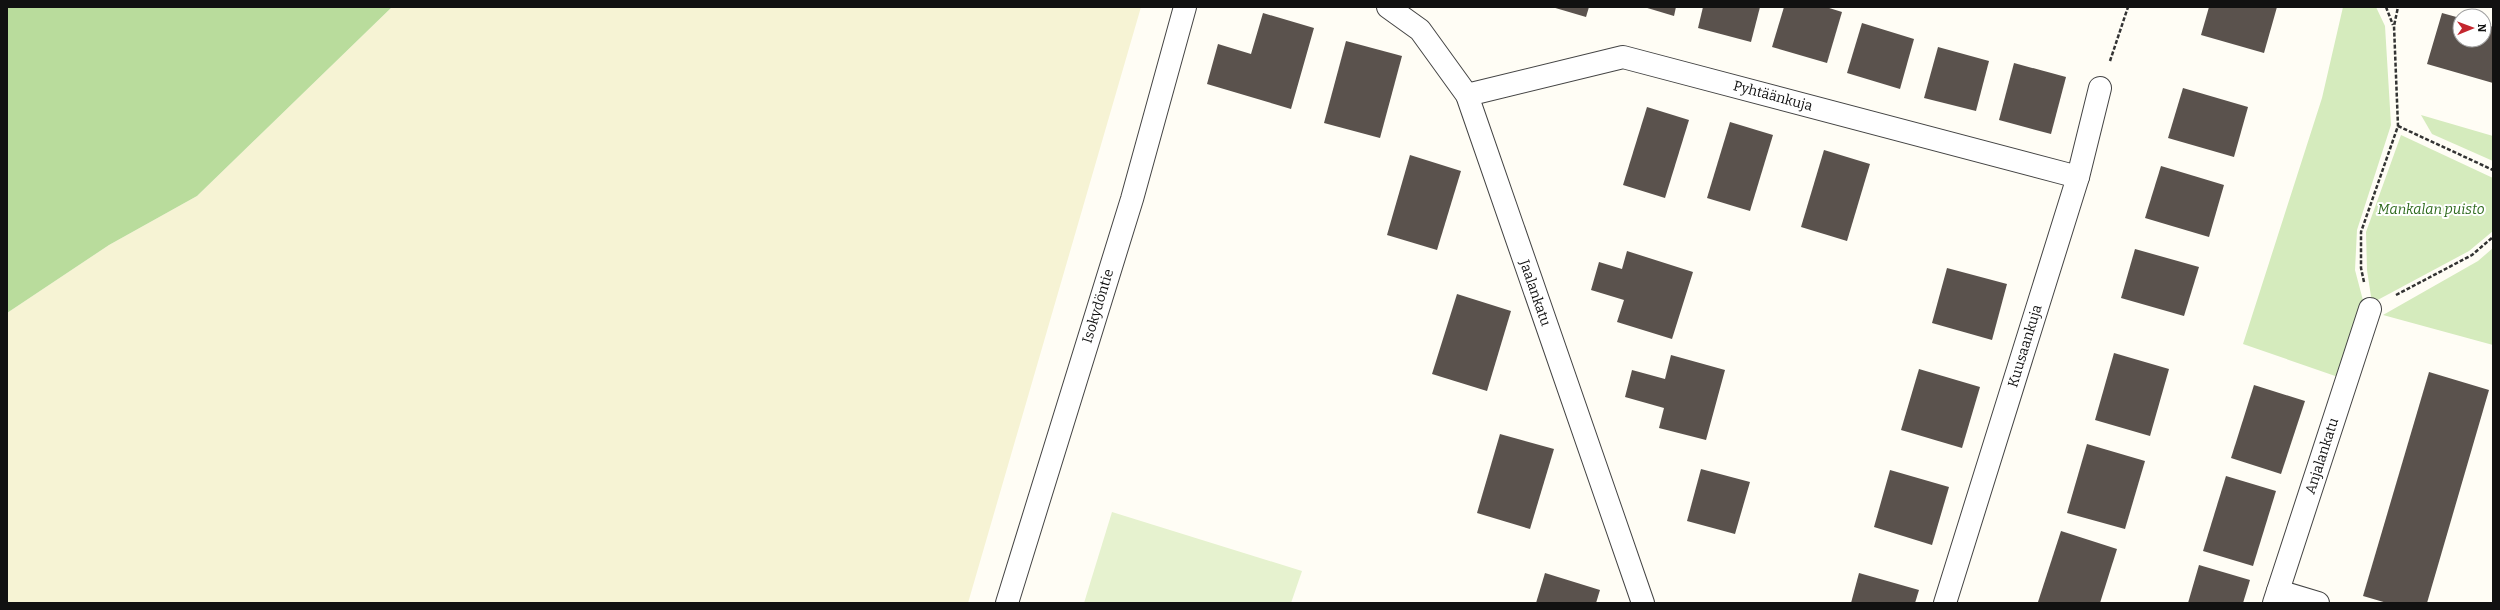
<svg xmlns="http://www.w3.org/2000/svg" width="2500" height="610" font-family="Bitter,serif">
<style>
.farmland{fill:#f6f3d4}
.green{fill:#d5ebbd}
.forest{fill:#b9dc9c}
.pitch{fill:#e6f2cf}
.building{fill:#5a524d}
.lines{fill:none;stroke-linecap:round;stroke-linejoin:round}
.street-casing{stroke:#444;stroke-width:24}
.path{stroke:#333;stroke-width:2.5;stroke-dasharray:4 2;stroke-linecap:butt}
.street{stroke:#fff;stroke-width:22}
.labels{text-anchor:middle;dominant-baseline:central;stroke-width:4;stroke-linejoin:round;paint-order:stroke}
.street-label{font-size:14px;fill:#111;stroke:#fff}
.park-label{font-size:14px;font-style:italic;fill:#2f6b1f;stroke:#fff}
</style>
<rect width="100%" height="100%" fill="#fffdf5"/>
<polygon class="farmland" points="392,7 1141,7 968,603 7,603 7,313 109,245 197,196"/>
<g class="green">
<polygon points="2343,7 2376,7 2385,26 2391,125 2357,230 2355,270 2365,308 2341,378 2243,344 2322,98"/>
<polygon points="2421,115 2493,136 2493,161 2432,134"/>
<polygon points="2401,135 2493,178 2493,231 2469,251 2372,303 2367,270 2366,232"/>
<polygon points="2493,248 2493,345 2383,315 2478,261"/>
</g>
<polygon class="forest" points="7,7 392,7 197,196 109,245 7,313"/>
<polygon class="pitch" points="1112,512 1302,571 1291,603 1084,603"/>
<g class="building">
<polygon points="1552,7 1589,7 1586,17"/>
<polygon points="1644,7 1676,7 1674,16"/>
<polygon points="1703,7 1760,7 1751,42 1698,28"/>
<polygon points="1784,7 1826,7 1842,12 1827,63 1772,47"/>
<polygon points="2209,7 2277,7 2264,53 2201,35"/>
<polygon points="1263,13 1314,28 1291,109 1207,84 1218,44 1251,54"/>
<polygon points="2442,13 2460,18 2460,40 2484,40 2484,24 2493,27 2493,83 2427,64"/>
<polygon points="1862,23 1914,39 1900,89 1847,73"/>
<polygon points="1346,41 1402,56 1380,138 1324,123"/>
<polygon points="1938,47 1989,61 1976,111 1924,98"/>
<polygon points="2014,63 2066,77 2051,134 1999,120"/>
<polygon points="2183,88 2248,107 2234,157 2168,138"/>
<polygon points="1647,107 1689,120 1665,198 1623,185"/>
<polygon points="1730,122 1773,135 1750,211 1707,198"/>
<polygon points="1824,150 1870,164 1847,241 1801,227"/>
<polygon points="1410,155 1461,171 1437,250 1387,235"/>
<polygon points="2161,166 2224,185 2209,237 2145,218"/>
<polygon points="2135,249 2199,267 2184,316 2121,298"/>
<polygon points="1627,251 1693,272 1672,339 1617,322 1624,300 1591,290 1599,262 1622,269"/>
<polygon points="1947,268 2007,284 1992,340 1932,323"/>
<polygon points="1457,294 1511,311 1487,391 1432,374"/>
<polygon points="2114,353 2169,369 2150,436 2095,420"/>
<polygon points="1671,355 1725,370 1706,440 1659,428 1664,408 1625,397 1632,370 1665,379"/>
<polygon points="1919,369 1980,387 1962,448 1901,430"/>
<polygon points="2429,372 2489,390 2427,603 2387,603 2363,596"/>
<polygon points="2254,385 2305,401 2281,474 2231,458"/>
<polygon points="1500,434 1554,449 1530,529 1477,513"/>
<polygon points="2087,444 2145,461 2125,529 2067,513"/>
<polygon points="1701,469 1750,482 1735,534 1687,521"/>
<polygon points="1890,470 1949,487 1932,545 1874,527"/>
<polygon points="2226,476 2276,491 2253,566 2203,551"/>
<polygon points="2061,531 2117,549 2100,603 2038,602"/>
<polygon points="2199,565 2250,580 2243,603 2188,603"/>
<polygon points="1545,573 1600,590 1596,603 1536,603"/>
<polygon points="1859,573 1919,590 1915,603 1851,603"/>
</g>
<g class="lines">
<defs>
<g id="street">
<polyline points="1388,7 1420,30 1467,95 1643,603"/>
<polyline points="1467,95 1623,57 2078,177"/>
<polyline points="2278,591 2318,603"/>
<polyline points="1007,603 1132,199 1185,7"/>
<polyline points="1945,603 2078,177 2100,88"/>
<polyline points="2274,603 2370,309"/>
</g>
</defs>
<use href="#street" class="street-casing"/>
<g class="path">
<polyline points="2386,7 2393,25"/>
<polyline points="2110,61 2128,7"/>
<polyline points="2398,126 2493,170"/>
<polyline points="2364,282 2361,268 2361,232 2398,126 2394,26 2398,7"/>
<polyline points="2396,295 2472,255 2493,237"/>
</g>
<use href="#street" class="street"/>
</g>
<g class="labels">
<g class="street-label">
<text transform="translate(1773 96) rotate(15)">Pyhtäänkuja</text>
<text transform="translate(1535 293) rotate(71)">Jaalankatu</text>
<text transform="translate(1098 306) rotate(-73)">Isokydöntie</text>
<text transform="translate(2025 346) rotate(-73)">Kuusaankuja</text>
<text transform="translate(2322 456) rotate(-72)">Anjalankatu</text>
</g>
<g class="park-label">
<text x="2431" y="209">Mankalan puisto</text>
</g>
</g>
<rect width="2500" height="610" fill="none" stroke="#111111" stroke-width="16"/>
<g transform="translate(2472 28) rotate(89)"><circle r="19" fill="#ffffff" stroke="#a0a0a0"/>
<path d="M0-3L7 15L0 10L-7 15Z" fill="#c4262e"/>
<text y="-6" font-size="11" font-weight="bold" text-anchor="middle" fill="#111111">N</text>
</g>
</svg>
